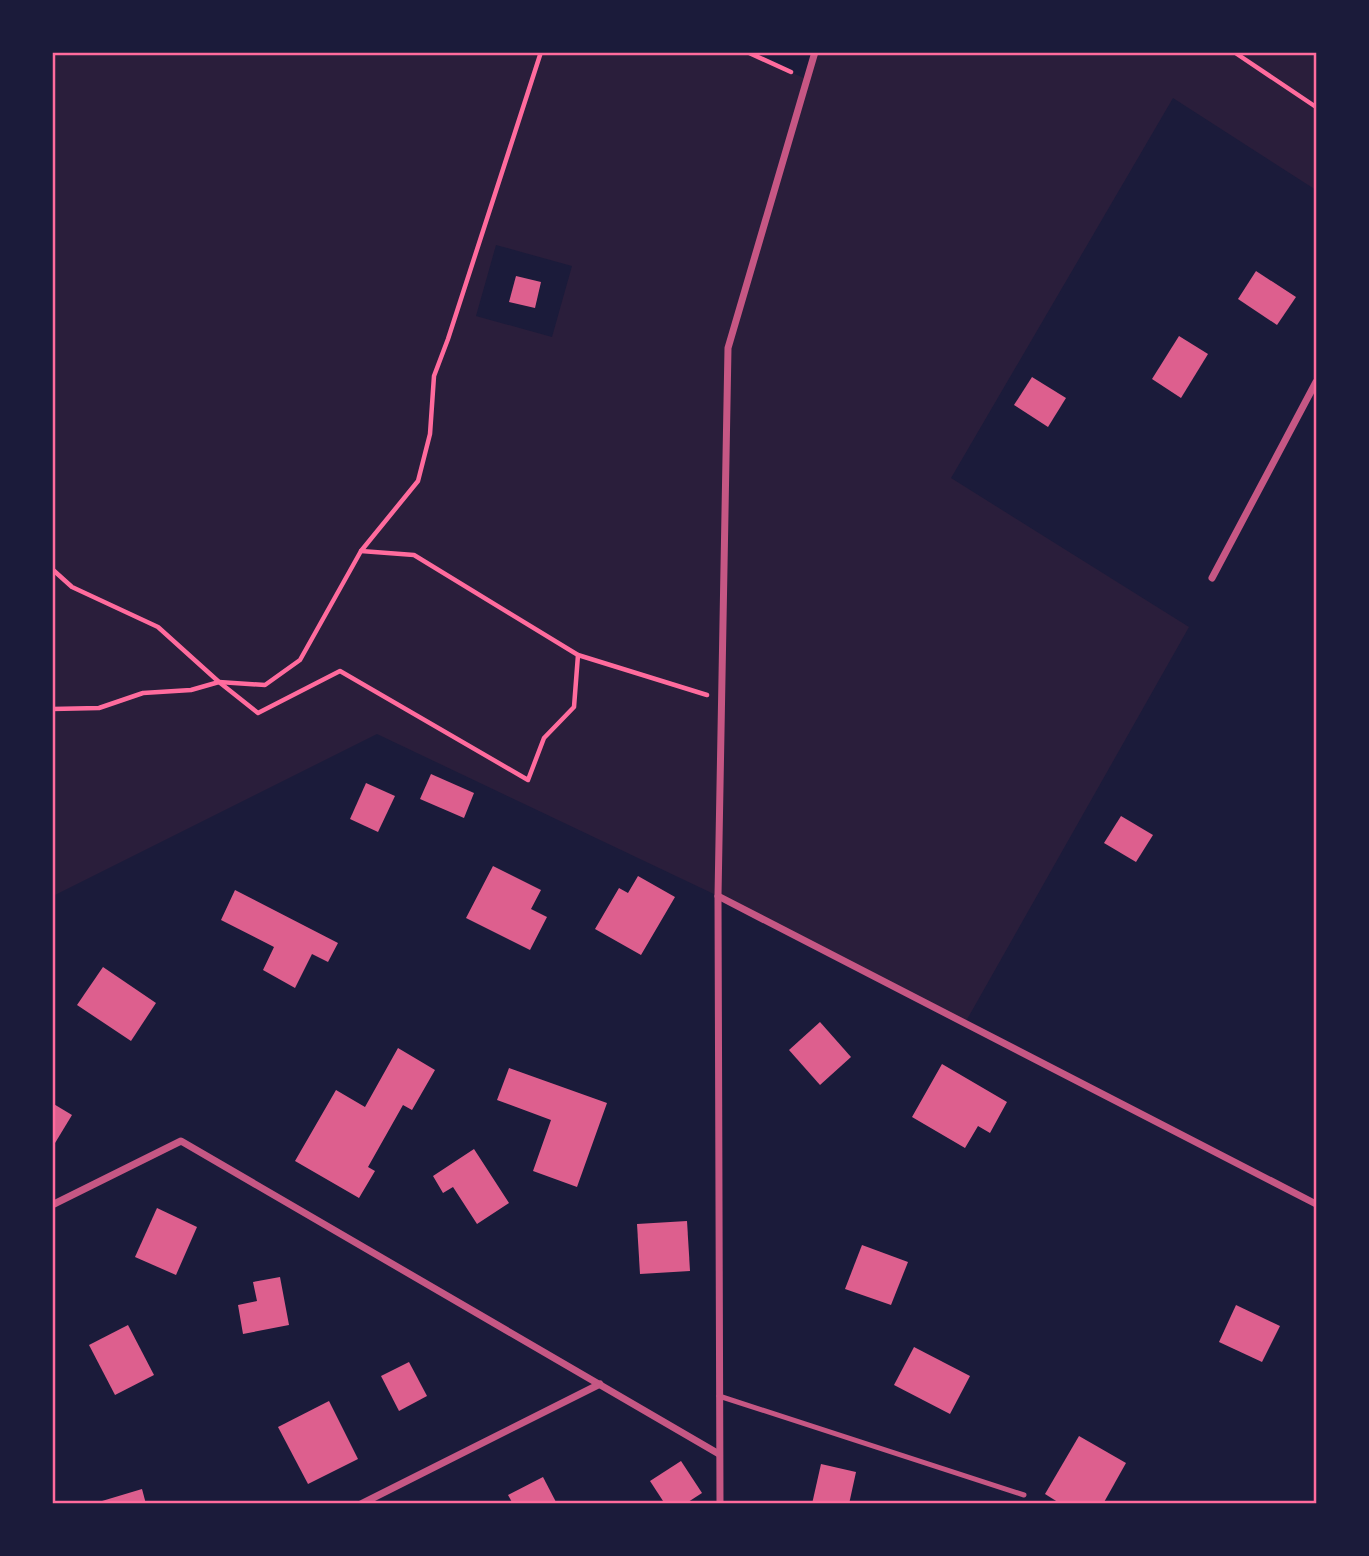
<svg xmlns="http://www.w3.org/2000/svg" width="1369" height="1556" font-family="Cabin,sans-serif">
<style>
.green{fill:#2a1e3b;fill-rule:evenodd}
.building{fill:#dd5f8e}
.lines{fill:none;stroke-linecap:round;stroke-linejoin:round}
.path{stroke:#ff6b9d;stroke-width:4.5}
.service{stroke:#c65784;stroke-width:5}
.minor{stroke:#c65784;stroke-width:7}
.neatline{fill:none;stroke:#ff6b9d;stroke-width:2.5}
</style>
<rect width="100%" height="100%" fill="#1b1b3a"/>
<path class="green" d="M747,52L806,79L815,53H1316V190L1173,98L951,478L1189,627L965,1023L718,896L377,734L53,896V53ZM496,245L572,266L552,337L476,316Z"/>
<g class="building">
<polygon points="1256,271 1296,297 1277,325 1238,299"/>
<polygon points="516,276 541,282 535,308 509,302"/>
<polygon points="1179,336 1208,354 1181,398 1152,379"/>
<polygon points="1032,377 1066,398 1048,427 1014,405"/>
<polygon points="431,774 474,793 464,818 420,799"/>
<polygon points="366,783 395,796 378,832 350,819"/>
<polygon points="1121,816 1153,835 1136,862 1104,843"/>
<polygon points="493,866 541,890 531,909 547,917 530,950 466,918"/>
<polygon points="638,876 675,897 641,955 595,929 619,888 628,893"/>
<polygon points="235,890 338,943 328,962 312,954 295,988 263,970 274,947 221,920"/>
<polygon points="103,967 156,1003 131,1041 77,1005"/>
<polygon points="820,1022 851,1057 820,1085 789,1050"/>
<polygon points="398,1048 435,1070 412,1110 403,1105 368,1167 375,1171 359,1198 295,1161 336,1090 365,1107"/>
<polygon points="942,1064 1007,1102 990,1133 978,1126 965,1148 912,1117"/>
<polygon points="509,1068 607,1103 577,1187 533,1171 551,1120 497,1100"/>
<polygon points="52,1103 72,1115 52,1148"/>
<polygon points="474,1149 509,1203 477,1224 453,1187 443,1193 433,1176"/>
<polygon points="157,1208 197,1227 176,1275 135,1257"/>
<polygon points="687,1221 690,1271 640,1274 637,1224"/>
<polygon points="862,1245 908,1262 891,1305 845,1289"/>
<polygon points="280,1277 289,1325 243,1334 238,1305 257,1301 253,1282"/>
<polygon points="1236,1305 1280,1326 1262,1362 1219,1342"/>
<polygon points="128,1325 154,1375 115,1395 89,1345"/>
<polygon points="914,1347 970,1376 950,1414 894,1385"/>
<polygon points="409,1362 427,1396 399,1411 381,1376"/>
<polygon points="329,1401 358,1459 308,1484 278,1427"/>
<polygon points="1079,1436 1126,1463 1103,1504 1061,1504 1045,1494"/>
<polygon points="681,1461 702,1493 685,1504 665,1504 650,1481"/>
<polygon points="821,1464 856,1472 849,1504 812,1504"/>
<polygon points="543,1477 557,1504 513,1504 508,1495"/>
<polygon points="142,1489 146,1504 103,1504 102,1501"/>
</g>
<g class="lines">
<g class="path">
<polyline points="747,52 791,72"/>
<polyline points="1234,52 1316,107"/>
<polyline points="361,551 414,555 578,655 707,695"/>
<polyline points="52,569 72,587 158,627 219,682 258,713 340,671 528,780 544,738 574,707 578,655"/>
<polyline points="52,709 99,708 143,693 191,690 219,682 265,685 300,660 361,551 418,481 430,434 434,376 448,339 541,52"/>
</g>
<polyline class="service" points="719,1396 1024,1495"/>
<g class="minor">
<polyline points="1212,578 1316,382"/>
<polyline points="718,896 1316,1204"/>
<polyline points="52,1205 181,1141 719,1454"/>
<polyline points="361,1504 600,1384"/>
<polyline points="720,1504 718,896 728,348 815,52"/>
</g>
</g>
<rect width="1369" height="1556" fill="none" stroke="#1b1b3a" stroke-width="108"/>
<rect x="54" y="54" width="1261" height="1448" class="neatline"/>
</svg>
